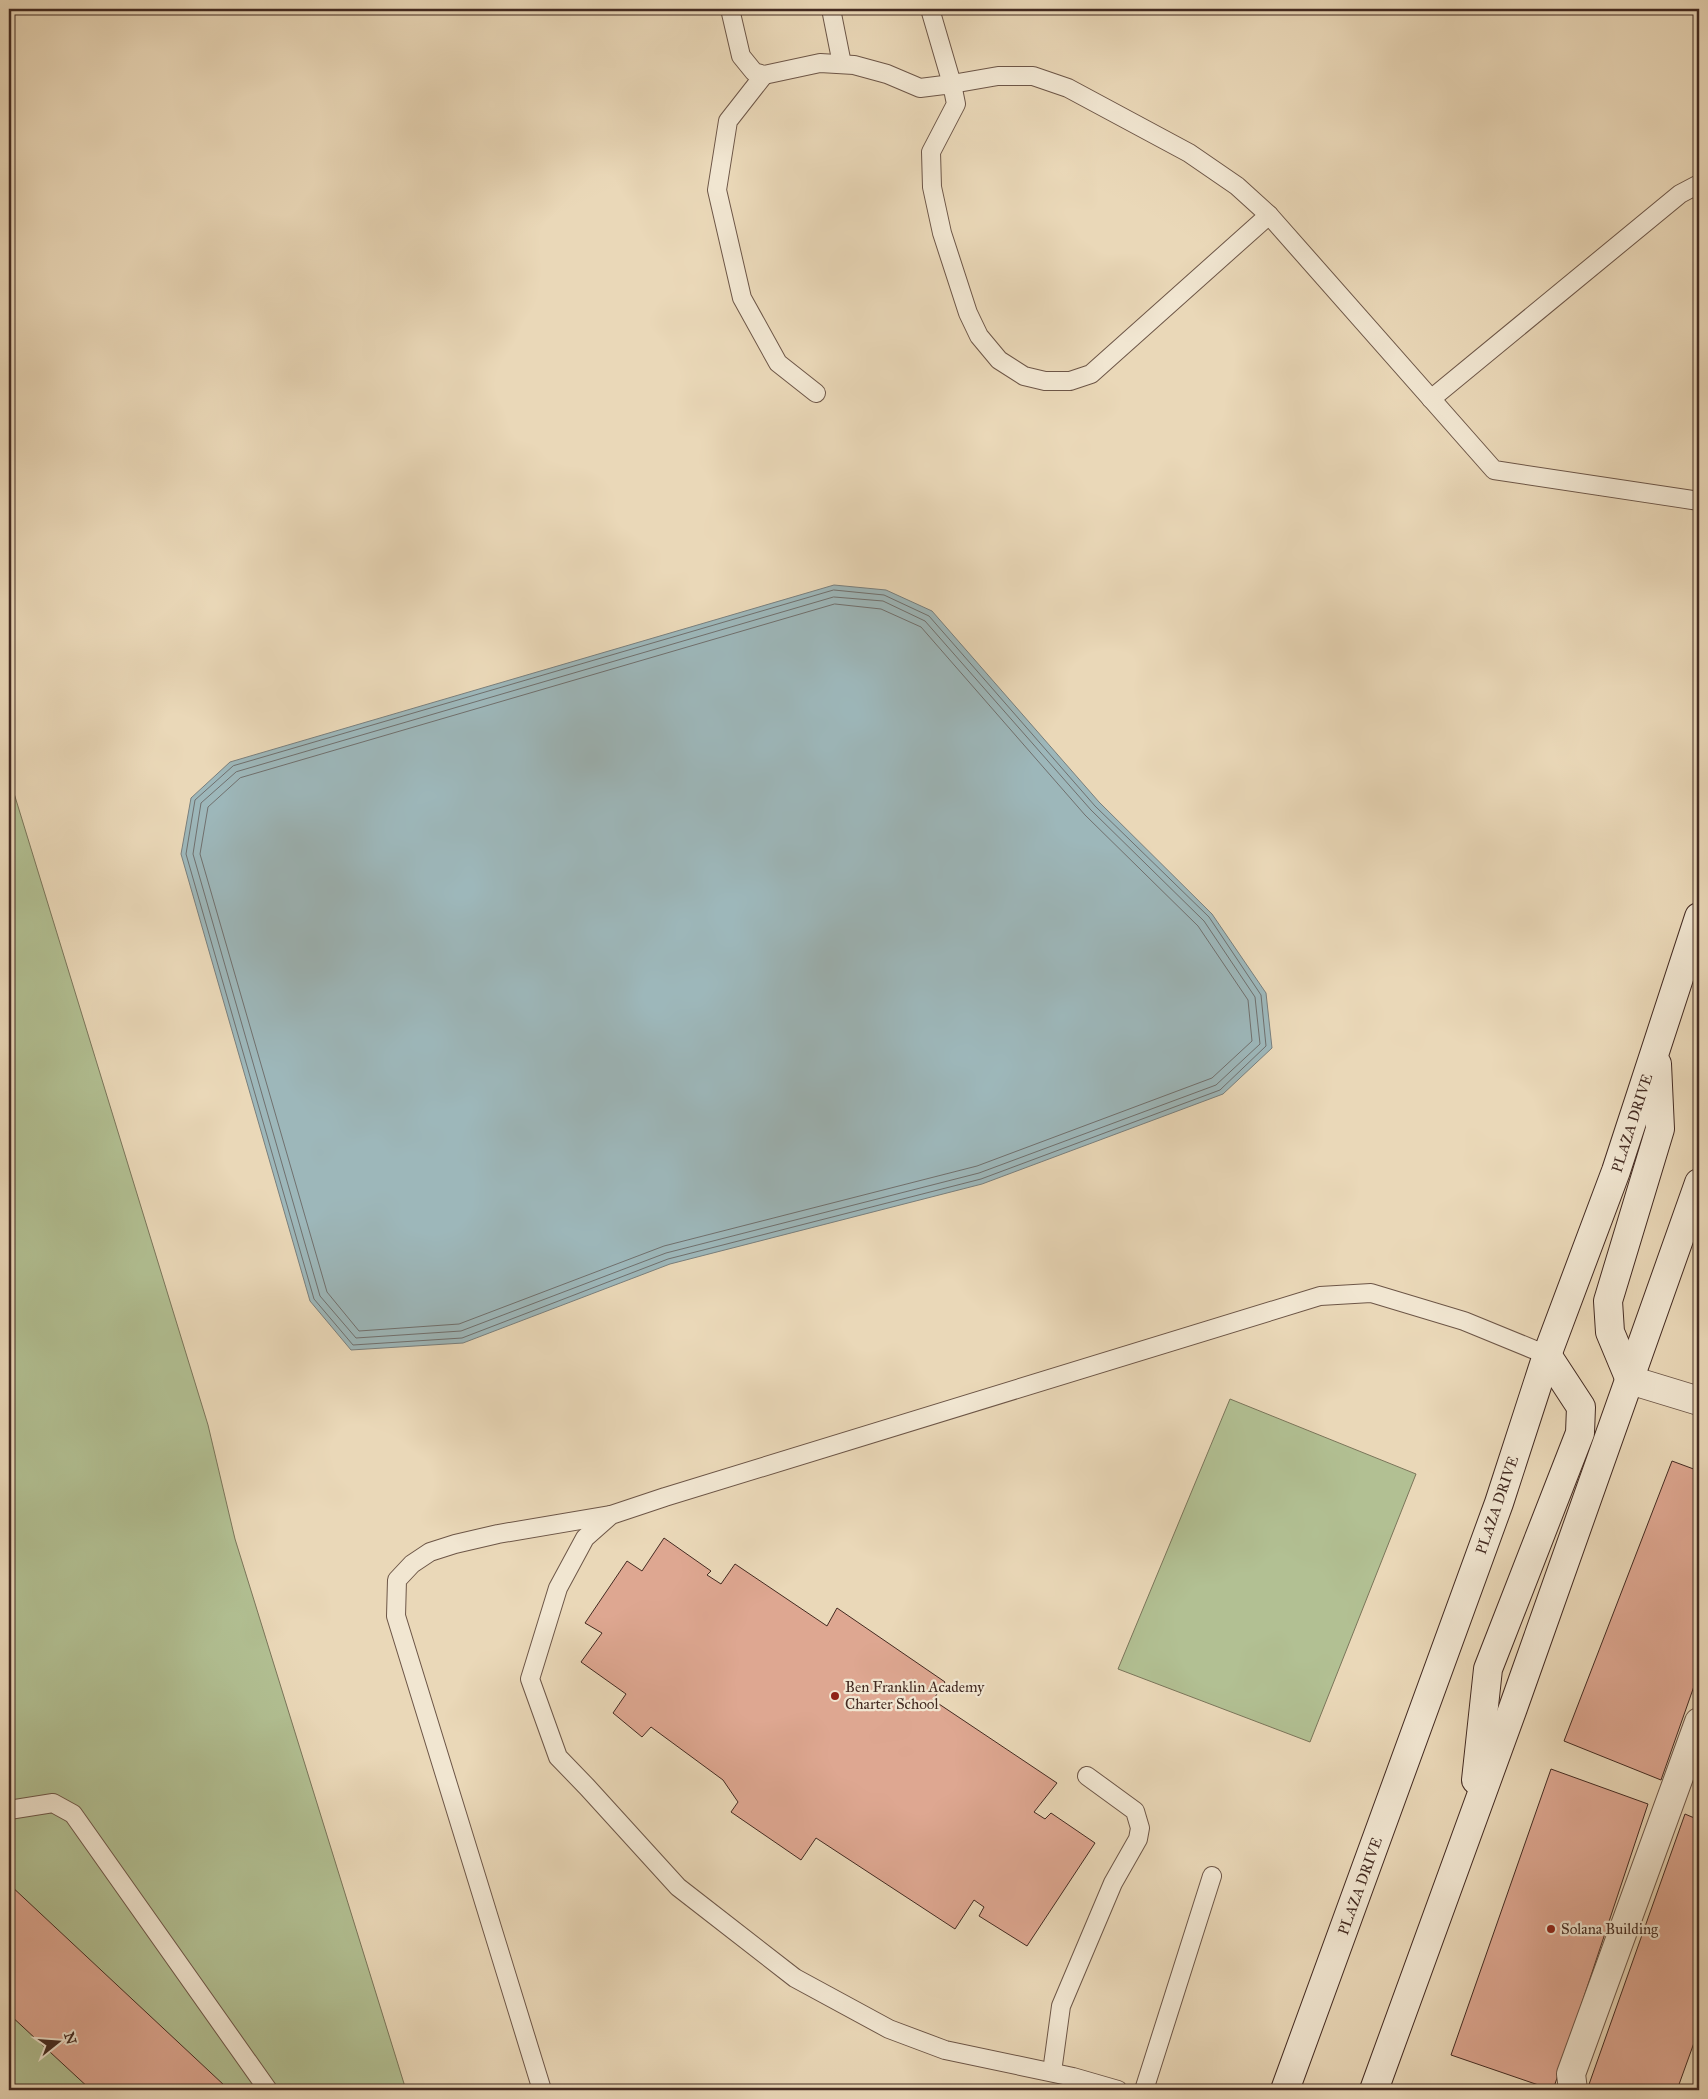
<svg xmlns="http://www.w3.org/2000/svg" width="1708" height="2099" font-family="'IM FELL Great Primer',serif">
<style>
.green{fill:#b2c093;stroke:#7a755a}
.water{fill:#9db7ba;stroke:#797f7d}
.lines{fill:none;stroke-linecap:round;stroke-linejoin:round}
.shore{stroke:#70706e;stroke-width:1}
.building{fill:#dea791;stroke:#432a21}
.lane-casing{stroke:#6d5647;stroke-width:20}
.street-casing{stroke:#6d5647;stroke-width:30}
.secondary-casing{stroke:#432a21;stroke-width:30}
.lane{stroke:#f1e6d1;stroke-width:18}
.street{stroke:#f1e6d1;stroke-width:28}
.secondary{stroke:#f1e6d1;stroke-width:28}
.poi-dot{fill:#8f2418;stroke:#f1e6d1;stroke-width:2}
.labels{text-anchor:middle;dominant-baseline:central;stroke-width:4.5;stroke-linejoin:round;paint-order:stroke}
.street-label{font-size:15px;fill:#432a21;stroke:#f1e6d1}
.poi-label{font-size:15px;fill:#432a21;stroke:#f1e6d1;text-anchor:start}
</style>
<rect width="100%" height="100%" fill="#ead8b8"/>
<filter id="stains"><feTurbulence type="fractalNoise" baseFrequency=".004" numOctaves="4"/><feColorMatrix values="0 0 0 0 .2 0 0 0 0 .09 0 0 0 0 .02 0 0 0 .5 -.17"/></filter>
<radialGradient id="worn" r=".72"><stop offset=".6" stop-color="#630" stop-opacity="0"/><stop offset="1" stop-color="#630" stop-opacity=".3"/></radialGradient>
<g class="green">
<polygon points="9,777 208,1425 235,1539 406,2090 9,2090"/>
<polygon points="1230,1399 1416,1474 1310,1742 1118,1669"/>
</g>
<polygon class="water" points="834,585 886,590 932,611 1099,802 1212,914 1266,993 1272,1048 1223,1094 982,1184 670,1264 463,1343 351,1350 310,1301 181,854 191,798 230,762"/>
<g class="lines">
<g class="shore">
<polygon points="834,590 884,595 929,616 1095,806 1209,917 1261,995 1266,1046 1220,1090 981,1179 668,1259 462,1338 353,1345 314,1299 186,854 195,800 233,766"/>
<polygon points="834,597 883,601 925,621 1091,810 1204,921 1255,997 1260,1044 1216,1085 979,1173 666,1253 461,1331 356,1338 320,1296 193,854 201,803 236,772"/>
<polygon points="835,604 881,609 921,627 1085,815 1198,926 1248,1000 1252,1041 1212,1078 977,1166 664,1246 459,1324 359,1331 327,1292 200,854 208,807 240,778"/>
</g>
</g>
<g class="building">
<polygon points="1672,1461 1699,1471 1699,1672 1661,1780 1564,1741"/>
<polygon points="664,1538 711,1571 707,1575 721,1584 735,1564 827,1626 837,1608 945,1682 933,1700 1057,1783 1034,1812 1045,1819 1051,1813 1095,1843 1027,1946 979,1916 984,1907 974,1900 955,1929 816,1838 801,1860 731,1812 738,1802 723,1780 651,1727 642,1737 613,1713 626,1694 581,1662 602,1633 585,1623 627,1561 642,1571"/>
<polygon points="1699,1766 1699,1779 1695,1777"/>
<polygon points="1551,1769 1648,1804 1553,2090 1451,2055"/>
<polygon points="1685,1814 1699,1820 1699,2029 1677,2090 1587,2090"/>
<polygon points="9,1884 225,2086 221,2090 91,2090 9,2014"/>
</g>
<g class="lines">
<defs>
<g id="lane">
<polyline points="730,9 741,56 754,72 764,75 820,63 854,65 887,74 920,88 952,84 956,104 931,152 932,187 942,233 968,313 979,336 999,360 1024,376 1045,381 1070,381 1091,374 1269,215"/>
<polyline points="831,9 842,64"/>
<polyline points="930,9 952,84 998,76 1033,76 1068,88 1189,153 1237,186 1269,215 1494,470 1699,501"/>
<polyline points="764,75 728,121 717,190 742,298 778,363 816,393"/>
<polyline points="1431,399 1680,194 1699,184"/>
<polyline points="9,1810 53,1803 73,1814 268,2090"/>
<polyline points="1052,2072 1061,2006 1113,1883 1138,1839 1140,1828 1135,1811 1087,1776"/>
<polyline points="542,2090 396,1616 397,1580 412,1564 430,1552 455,1544 498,1534 610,1515"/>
<polyline points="1118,2090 1073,2077 945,2050 889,2029 795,1978 678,1887 587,1787 558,1757 530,1679 558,1588 585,1538 611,1515 665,1497 1320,1296 1371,1293 1464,1321 1547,1355"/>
<polyline points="1144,2090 1212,1876"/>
</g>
<g id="street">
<polyline points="1630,1380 1699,1401"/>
<polyline points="1573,2090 1571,2074 1699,1722"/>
</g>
<g id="secondary">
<polyline points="1630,1380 1610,1332 1608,1301 1660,1129 1657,1064"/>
<polyline points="1476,1780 1488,1669 1580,1433 1581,1407 1547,1355"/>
<polyline points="1285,2090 1499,1503 1547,1355 1616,1171 1699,917"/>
<polyline points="1374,2090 1513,1708 1699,1183"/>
</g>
</defs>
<use href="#lane" class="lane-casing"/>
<use href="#street" class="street-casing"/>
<use href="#secondary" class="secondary-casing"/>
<use href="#lane" class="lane"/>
<use href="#street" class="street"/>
<use href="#secondary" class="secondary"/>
</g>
<g class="poi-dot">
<circle cx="835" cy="1696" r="5"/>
<circle cx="1551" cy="1929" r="5"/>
</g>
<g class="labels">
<g class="street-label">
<text transform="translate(1632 1123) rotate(-72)">PLAZA DRIVE</text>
<text transform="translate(1497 1505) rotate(-71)">PLAZA DRIVE</text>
<text transform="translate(1360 1886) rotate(-70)">PLAZA DRIVE</text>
</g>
<g class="poi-label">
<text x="845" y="1687">Ben Franklin Academy<tspan x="845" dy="17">Charter School</tspan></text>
<text x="1561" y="1929">Solana Building</text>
</g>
</g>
<rect width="1708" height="2099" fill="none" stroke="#ead8b8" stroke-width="30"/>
<rect x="10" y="10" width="1688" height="2079" fill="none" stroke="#432a21" stroke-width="2.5"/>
<rect x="15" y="15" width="1678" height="2069" fill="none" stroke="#432a21"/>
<g transform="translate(58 2042) rotate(73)" stroke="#f1e6d1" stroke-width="4" paint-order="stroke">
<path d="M0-4L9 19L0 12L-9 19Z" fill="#432a21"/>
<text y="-8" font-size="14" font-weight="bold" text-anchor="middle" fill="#432a21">N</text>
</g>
<rect width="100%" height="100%" filter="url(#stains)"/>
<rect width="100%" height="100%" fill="url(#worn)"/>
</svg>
